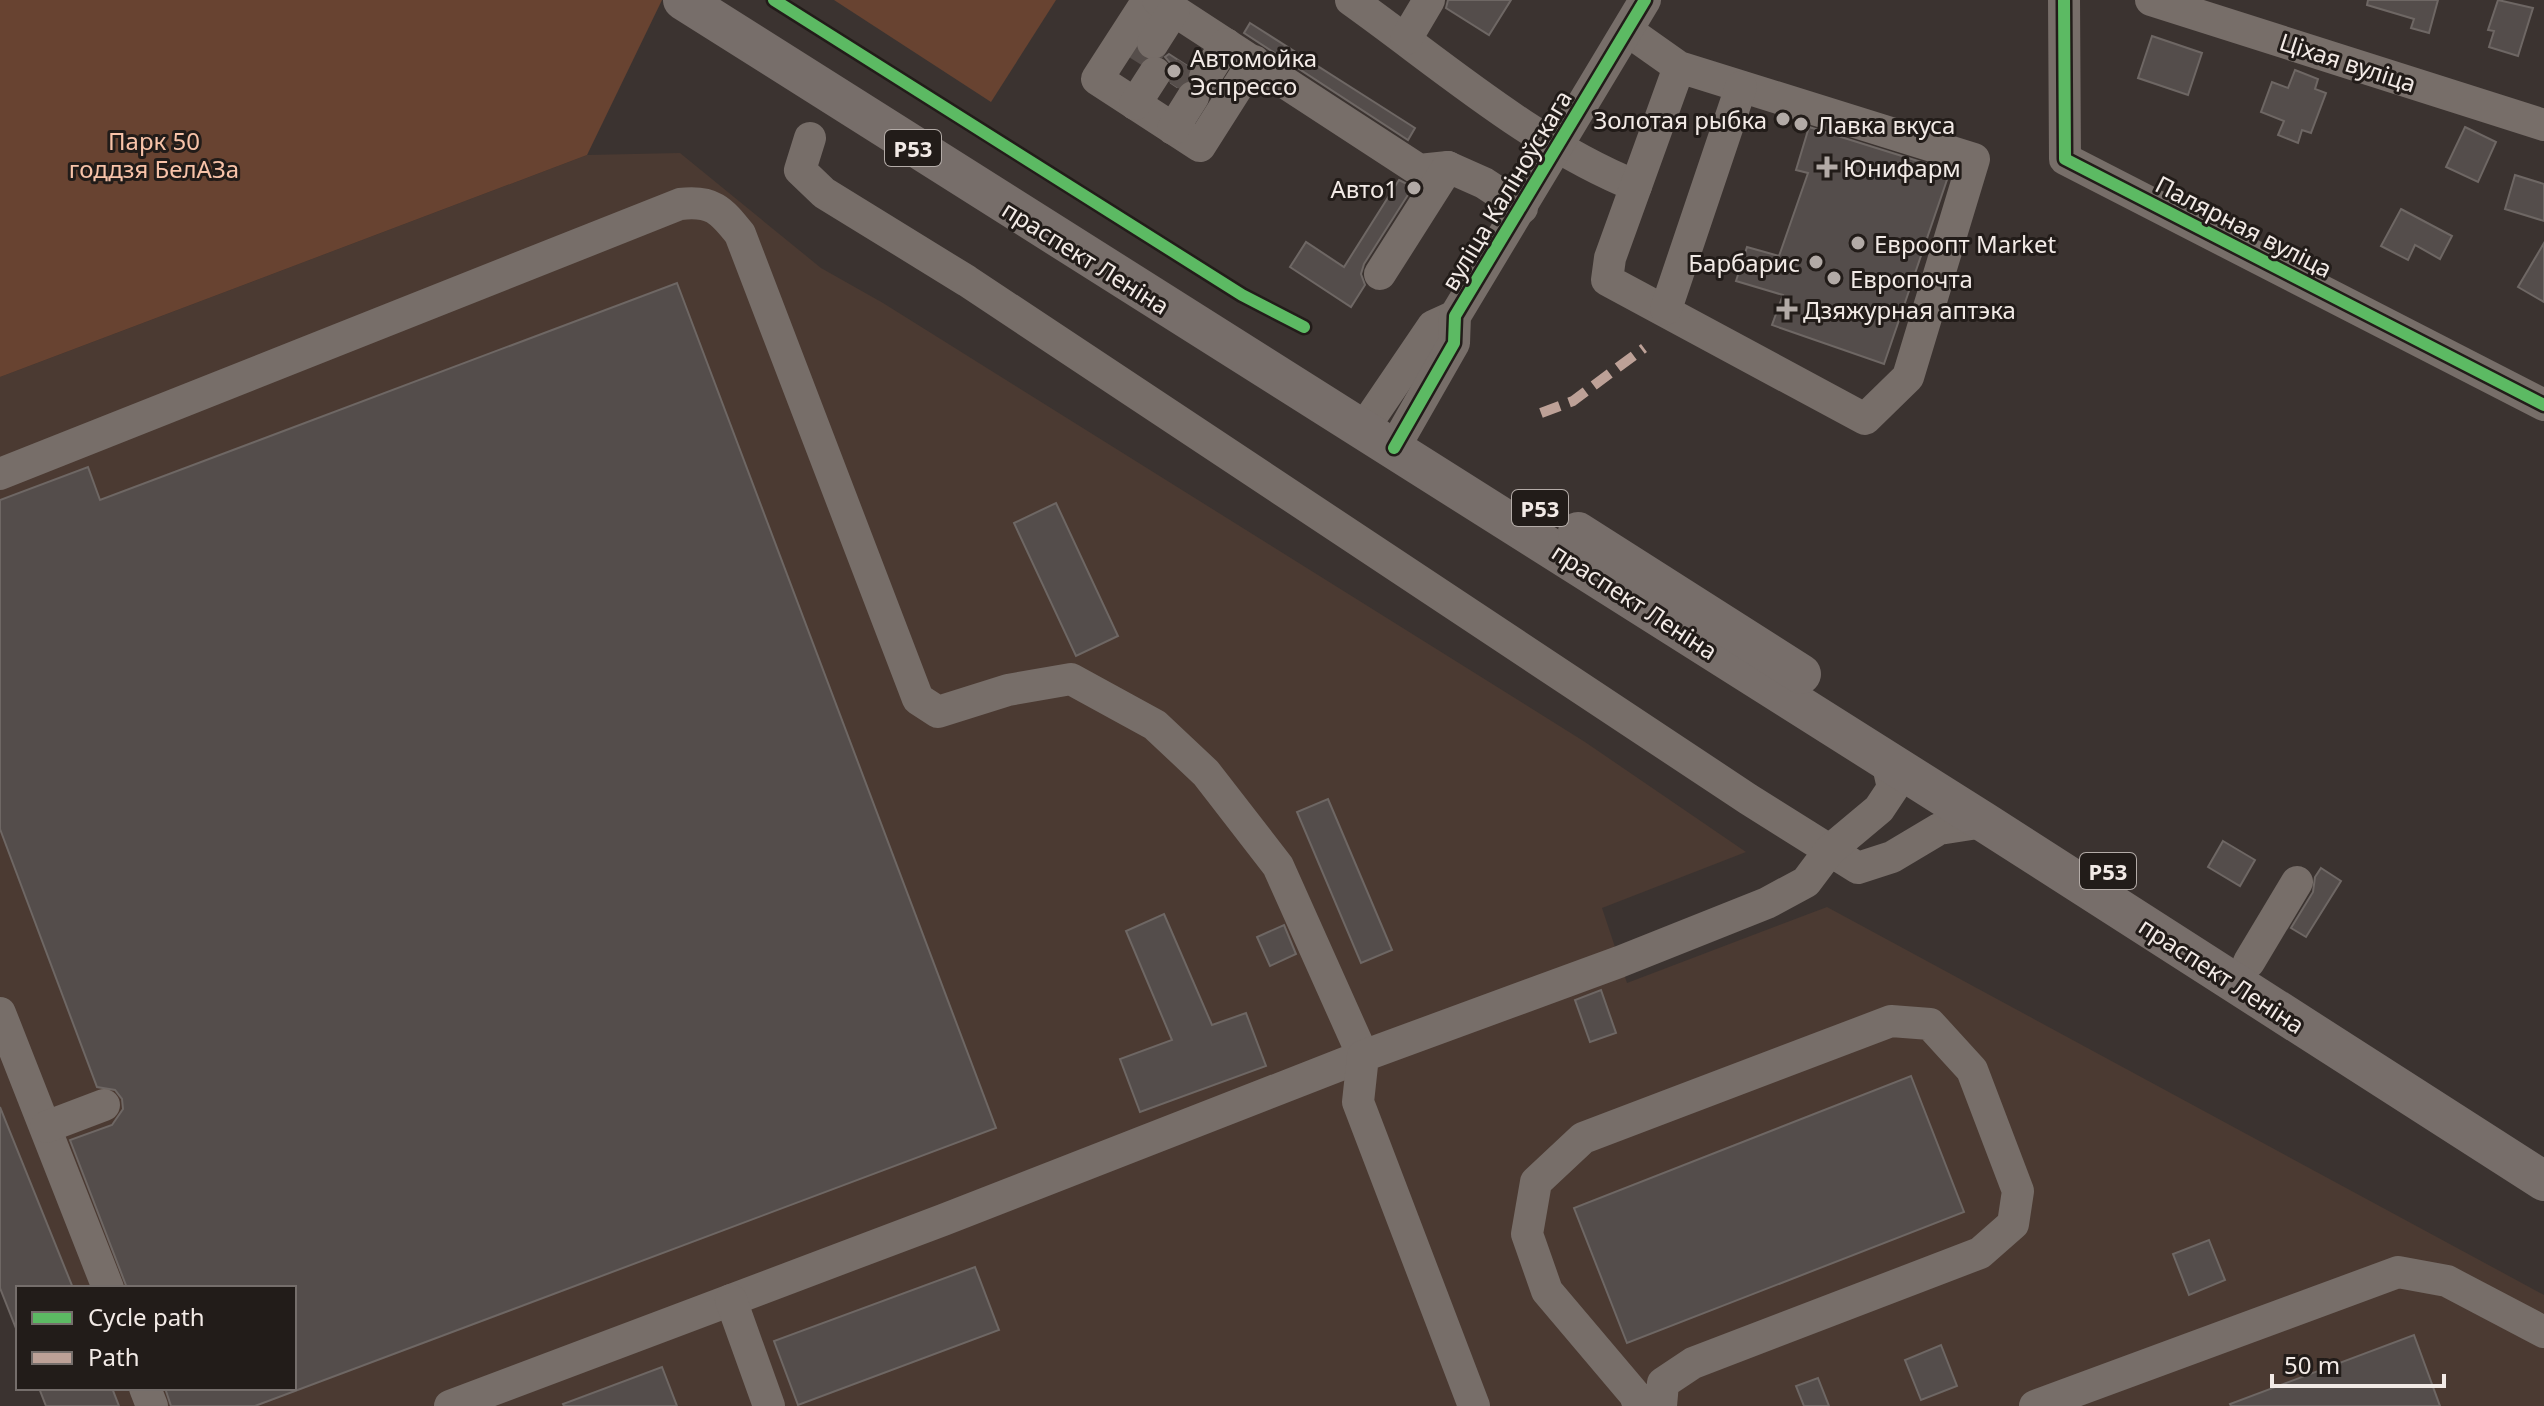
<svg xmlns="http://www.w3.org/2000/svg" width="2544" height="1406" font-family="'Noto Sans',sans-serif">
<style>
.built{fill:#4b3a32}
.green{fill:#684331}
.building{fill:#544d4b;stroke:#6e6764;stroke-width:2}
.lines{fill:none;stroke-linecap:round;stroke-linejoin:round}
.minor-tunnel{stroke:#564e4b;stroke-width:32;stroke-dasharray:32 16;stroke-linecap:butt}
.minor{stroke:#776e69;stroke-width:32}
.major{stroke:#776e6a;stroke-width:40}
.quiet{stroke:#bda197;stroke-width:10;stroke-dasharray:20 10;stroke-linecap:butt}
.cycleway-casing{stroke:#221c19;stroke-width:17}
.cycleway{stroke:#5cba63;stroke-width:12}
.poi-dot{fill:#b2aaa6;stroke:#221c19;stroke-width:3}
.labels{text-anchor:middle;dominant-baseline:central;stroke-width:6;stroke-linejoin:round;paint-order:stroke}
.shield{fill:#221c19;stroke:#b4aca8;stroke-width:2}
.shield-label{font-size:22px;font-weight:bold;fill:#f2eae6}
.poi-label{font-size:24px;fill:#f2eae6;stroke:#221c19;text-anchor:start}
.street-label{font-size:24px;fill:#f2eae6;stroke:#221c19}
.park-label{font-size:24px;fill:#f8c3a9;stroke:#221c19}
</style>
<rect width="100%" height="100%" fill="#3b3330"/>
<polygon class="built" points="680,153 821,268 883,303 1585,742 1746,852 1602,908 1627,983 1827,907 2544,1295 2544,1406 46,1406 39,1388 294,1388 294,1288 18,1288 18,1334 0,1288 0,377 587,155"/>
<g class="green">
<polygon points="0,0 662,0 587,155 0,377"/>
<polygon points="834,0 1056,0 991,102"/>
</g>
<g class="building">
<polygon points="1448,0 1511,0 1489,35 1446,8"/>
<polygon points="2368,0 2438,0 2429,33 2411,28 2414,19 2367,5"/>
<polygon points="2498,0 2533,8 2518,56 2489,47 2494,31 2488,30"/>
<polygon points="1250,23 1415,128 1408,140 1244,33"/>
<polygon points="2152,36 2202,53 2188,95 2138,78"/>
<polygon points="1169,54 1189,67 1187,80 1177,87 1171,83 1172,65 1165,57"/>
<polygon points="2295,70 2318,79 2315,89 2326,93 2311,133 2302,130 2298,143 2278,135 2284,121 2261,112 2272,82 2288,88"/>
<polygon points="1809,127 1950,171 1884,364 1772,325 1783,295 1736,281 1747,247 1779,256 1808,173 1796,170"/>
<polygon points="2465,127 2496,142 2478,182 2446,167"/>
<polygon points="2515,175 2544,184 2544,221 2505,209"/>
<polygon points="1399,180 1413,187 1364,264 1361,274 1365,285 1351,307 1290,267 1306,242 1344,267"/>
<polygon points="2401,209 2452,236 2440,259 2415,245 2408,260 2381,246"/>
<polygon points="2544,243 2544,302 2518,287"/>
<polygon points="677,283 996,1128 255,1406 171,1406 165,1388 294,1388 294,1288 127,1288 70,1140 112,1125 123,1109 122,1099 115,1090 97,1087 0,829 0,500 88,467 100,500"/>
<polygon points="1056,503 1118,636 1076,656 1014,523"/>
<polygon points="1328,799 1392,950 1361,963 1297,812"/>
<polygon points="2223,841 2255,860 2240,886 2208,867"/>
<polygon points="2321,868 2341,881 2306,937 2291,928 2313,892 2315,877"/>
<polygon points="1164,914 1212,1025 1246,1013 1266,1066 1140,1112 1120,1059 1172,1040 1126,931"/>
<polygon points="1284,925 1296,954 1270,966 1257,937"/>
<polygon points="1601,990 1616,1033 1590,1042 1575,1000"/>
<polygon points="1911,1076 1964,1212 1627,1343 1574,1208"/>
<polygon points="0,1107 73,1288 18,1288 17,1331 0,1288"/>
<polygon points="2209,1240 2225,1280 2189,1295 2173,1254"/>
<polygon points="975,1267 999,1330 798,1405 774,1341"/>
<polygon points="2414,1335 2440,1406 2231,1406 2230,1404"/>
<polygon points="1941,1345 1957,1386 1921,1400 1905,1360"/>
<polygon points="662,1367 677,1406 564,1406 563,1404"/>
<polygon points="1818,1378 1829,1406 1804,1406 1796,1386"/>
<polygon points="39,1388 112,1388 119,1406 46,1406"/>
</g>
<g class="lines">
<g class="minor-tunnel">
<polyline points="1140,64 1153,43"/>
<polyline points="1178,88 1191,68"/>
</g>
<g class="minor">
<polyline points="1148,0 1097,79 1200,146 1254,61"/>
<polyline points="1158,0 1419,170 1448,167"/>
<path d="M1351,0C1442,65 1532,144 1636,186"/>
<polyline points="2064,0 2065,159 2544,405"/>
<polyline points="2151,0 2544,125"/>
<polyline points="1628,31 1679,67 1974,159 1908,377 1865,419 1607,280 1610,258 1679,67"/>
<polyline points="1406,39 1429,0"/>
<polyline points="1153,43 1174,10"/>
<polyline points="1205,77 1226,44"/>
<polyline points="1135,104 1155,73"/>
<polyline points="1173,129 1193,97"/>
<polyline points="810,138 800,170 824,193 967,281 1748,799 1858,868 1892,857 1939,829 1984,822"/>
<polyline points="1380,274 1448,167 1484,183 1522,208"/>
<polyline points="1666,309 1741,87"/>
<polyline points="1363,429 1433,326 1455,316"/>
<polyline points="1394,448 1454,343 1455,316 1645,0"/>
<path d="M0,474L680,204C712,200 721,210 740,234L918,699L938,712L1008,690L1071,679L1155,725L1206,773L1278,866L1363,1056L943,1220L450,1406"/>
<polyline points="2249,962 2297,882"/>
<polyline points="0,1013 108,1288"/>
<polyline points="46,1127 104,1105"/>
<polyline points="731,1300 769,1406"/>
<polyline points="145,1388 152,1406"/>
<polyline points="1474,1406 1358,1102 1363,1056 1619,962 1767,903 1806,882 1830,850 1879,809 1893,788 1887,761"/>
<polyline points="1639,1406 1635,1395 1547,1291 1527,1234 1536,1182 1583,1138 1891,1021 1930,1024 1972,1070 2018,1191 2013,1224 1980,1253 1693,1363 1663,1383 1661,1406"/>
<polyline points="2035,1406 2398,1272 2447,1281 2544,1332"/>
</g>
<g class="major">
<polyline points="683,0 1984,822 2544,1181"/>
<polyline points="1578,532 1801,674"/>
</g>
<polyline class="quiet" points="1541,413 1573,401 1644,348"/>
<defs>
<g id="cycleway">
<polyline points="774,0 1242,295 1304,327"/>
<polyline points="2064,0 2065,159 2544,405"/>
<polyline points="1394,448 1454,343 1455,316 1645,0"/>
</g>
</defs>
<use href="#cycleway" class="cycleway-casing"/>
<use href="#cycleway" class="cycleway"/>
</g>
<g class="poi-dot">
<circle cx="1174" cy="71" r="8"/>
<circle cx="1783" cy="119" r="8"/>
<circle cx="1801" cy="124" r="8"/>
<path d="M1823 155h8v8h8v8h-8v8h-8v-8h-8v-8h8z"/>
<circle cx="1414" cy="188" r="8"/>
<circle cx="1858" cy="243" r="8"/>
<circle cx="1816" cy="262" r="8"/>
<circle cx="1834" cy="278" r="8"/>
<path d="M1783 297h8v8h8v8h-8v8h-8v-8h-8v-8h8z"/>
</g>
<g class="labels">
<g class="shield">
<rect x="885" y="130" width="56" height="36" rx="6"/>
<rect x="1512" y="490" width="56" height="36" rx="6"/>
<rect x="2080" y="853" width="56" height="36" rx="6"/>
</g>
<g class="shield-label">
<text x="913" y="148">Р53</text>
<text x="1540" y="508">Р53</text>
<text x="2108" y="871">Р53</text>
</g>
<g class="poi-label">
<text x="1190" y="57">Автомойка<tspan x="1190" dy="28">Эспрессо</tspan></text>
<text x="1767" y="119" text-anchor="end">Золотая рыбка</text>
<text x="1817" y="124">Лавка вкуса</text>
<text x="1843" y="167">Юнифарм</text>
<text x="1398" y="188" text-anchor="end">Авто1</text>
<text x="1874" y="243">Евроопт Market</text>
<text x="1800" y="262" text-anchor="end">Барбарис</text>
<text x="1850" y="278">Европочта</text>
<text x="1803" y="309">Дзяжурная аптэка</text>
</g>
<g class="street-label">
<text transform="translate(2348 62) rotate(18)">Ціхая вуліца</text>
<text transform="translate(1506 190) rotate(-59)">вуліца Каліноўскага</text>
<text transform="translate(2244 226) rotate(27)">Палярная вуліца</text>
<text transform="translate(1086 257) rotate(32)">праспект Леніна</text>
<text transform="translate(1635 601) rotate(33)">праспект Леніна</text>
<text transform="translate(2222 975) rotate(33)">праспект Леніна</text>
</g>
<g class="park-label">
<text x="154" y="140">Парк 50<tspan x="154" dy="28">годдзя БелАЗа</tspan></text>
</g>
</g>
<rect x="16" y="1286" width="280" height="104" fill="#221c19" stroke="#756e6b" stroke-width="2"/>
<rect x="32" y="1312" width="40" height="12" fill="#5cba63" stroke="#756e6b" stroke-width="2"/>
<text x="88" y="1326" font-size="24" fill="#f2eae6">Cycle path</text>
<rect x="32" y="1352" width="40" height="12" fill="#bda197" stroke="#756e6b" stroke-width="2"/>
<text x="88" y="1366" font-size="24" fill="#f2eae6">Path</text>
<path d="M2272 1374v12h172v-12" fill="none" stroke="#f2eae6" stroke-width="4"/>
<text x="2284" y="1374" font-size="24" fill="#f2eae6" stroke="#221c19" stroke-width="6" paint-order="stroke">50 m</text>
</svg>
